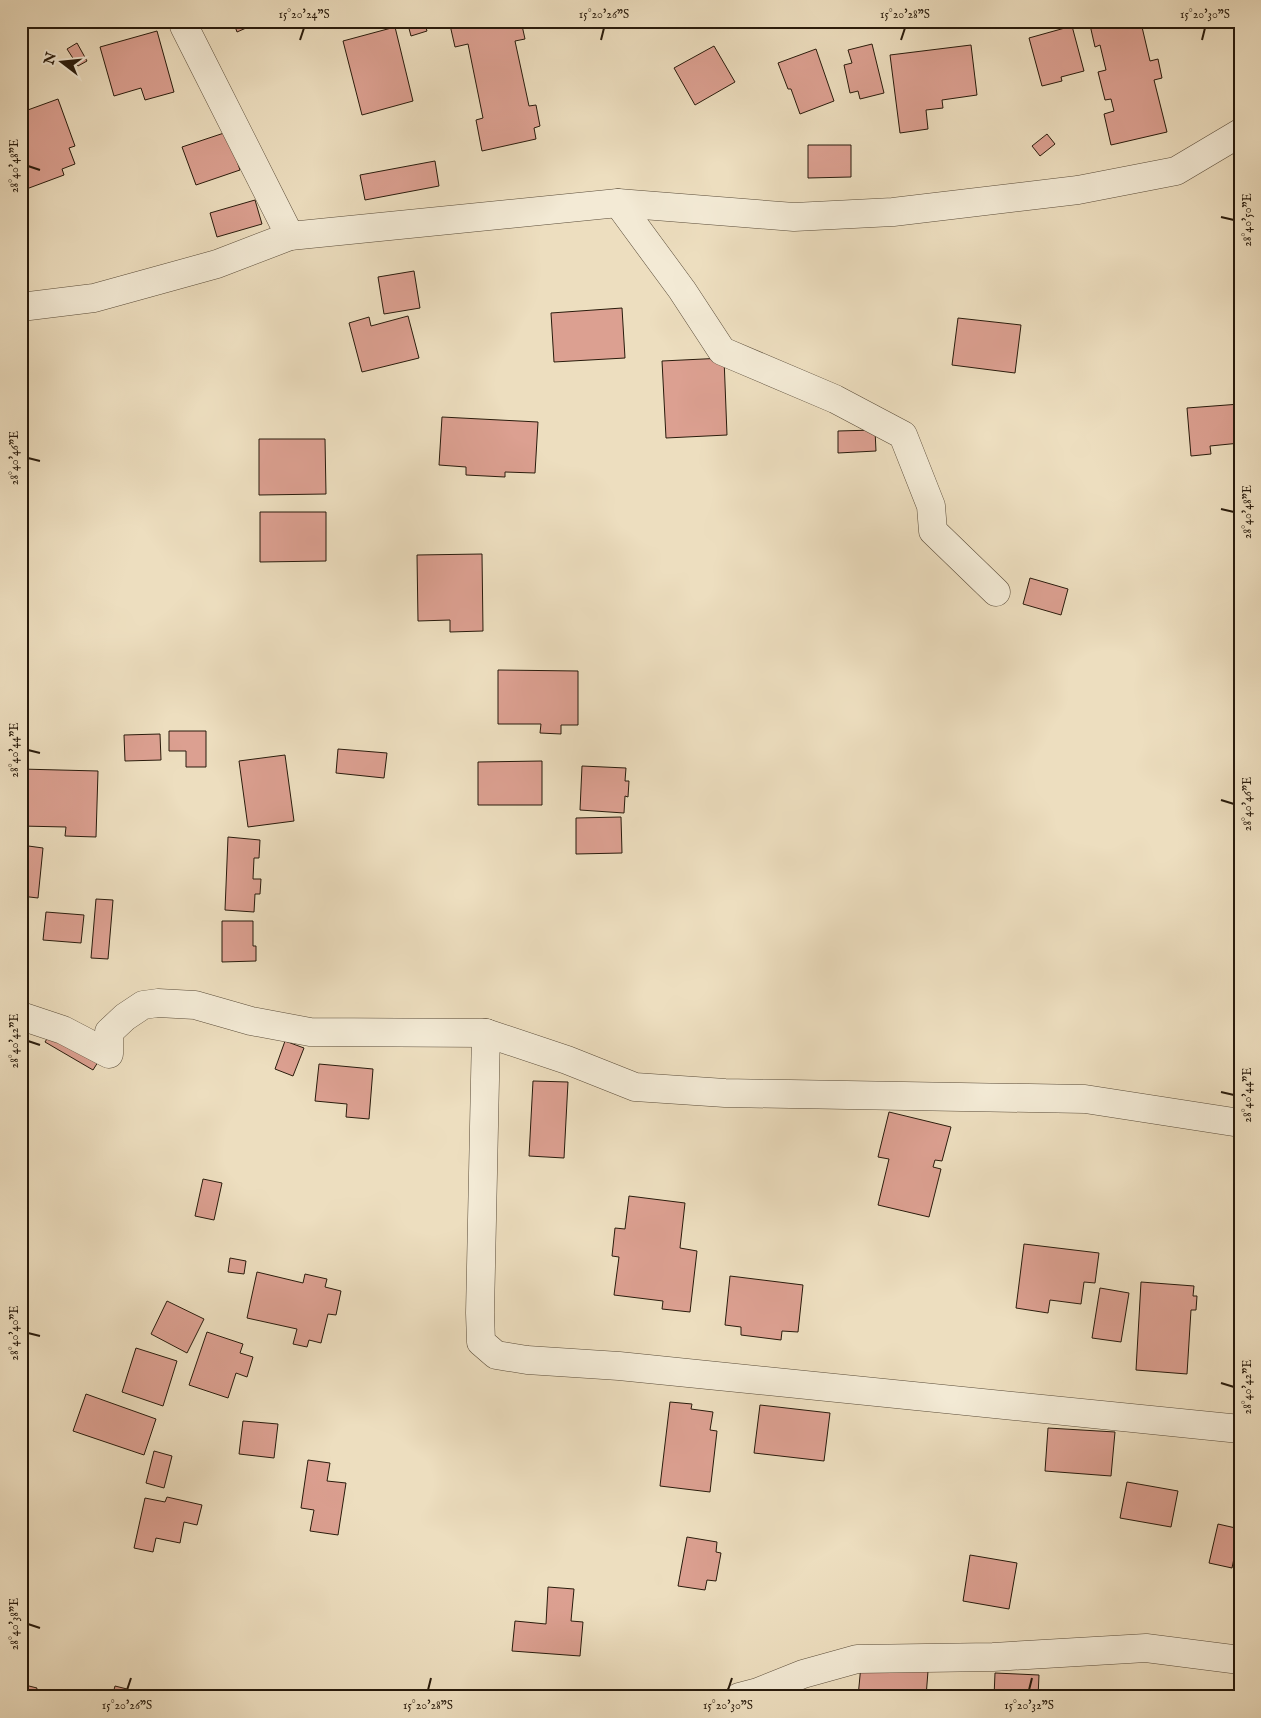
<svg xmlns="http://www.w3.org/2000/svg" width="1261" height="1718" font-family="'IM FELL English',serif">
<style>
.building{fill:#dca091;stroke:#291b0c}
.lines{fill:none;stroke-linecap:round;stroke-linejoin:round}
.minor-casing{stroke:#5a4c39;stroke-width:29}
.minor{stroke:#f3ead5;stroke-width:28}
.ticks{fill:none;stroke:#291b0c;stroke-width:2}
.neatline{fill:none;stroke:#291b0c;stroke-width:2}
.ticks-label{font-size:12px;text-anchor:middle;fill:#291b0c}
</style>
<rect width="100%" height="100%" fill="#eddebf"/>
<filter id="stains"><feTurbulence type="fractalNoise" baseFrequency=".004" numOctaves="4"/><feColorMatrix values="0 0 0 0 .2 0 0 0 0 .09 0 0 0 0 .02 0 0 0 .5 -.17"/></filter>
<radialGradient id="worn" r=".72"><stop offset=".6" stop-color="#630" stop-opacity="0"/><stop offset="1" stop-color="#630" stop-opacity=".3"/></radialGradient>
<g class="building">
<polygon points="233,21 262,21 237,32"/>
<polygon points="407,21 424,21 427,31 411,36"/>
<polygon points="467,21 521,21 525,39 515,41 529,106 536,105 540,126 534,128 536,139 482,151 476,120 483,118 468,44 455,47 450,25"/>
<polygon points="1104,21 1145,21 1146,26 1142,27 1150,61 1158,59 1162,78 1154,80 1167,132 1111,145 1104,114 1114,111 1111,99 1105,100 1098,72 1106,70 1100,45 1095,47 1090,25"/>
<polygon points="1072,26 1084,71 1061,77 1062,81 1042,86 1029,38"/>
<polygon points="395,27 413,101 362,115 343,41"/>
<polygon points="157,31 174,92 145,100 141,88 114,96 100,47"/>
<polygon points="77,43 87,61 78,66 67,49"/>
<polygon points="872,44 884,93 860,99 858,91 850,93 844,65 852,63 848,50"/>
<polygon points="971,45 977,95 942,100 943,108 926,110 928,129 900,133 890,55"/>
<polygon points="714,46 735,82 695,105 674,68"/>
<polygon points="816,49 834,101 800,114 791,89 788,89 778,63"/>
<polygon points="58,99 75,146 69,148 75,164 62,169 64,175 21,191 21,105 23,105 25,111"/>
<polygon points="227,132 240,170 196,185 182,147"/>
<polygon points="1047,134 1055,144 1040,156 1032,146"/>
<polygon points="808,145 851,145 851,177 808,178"/>
<polygon points="435,161 439,186 365,200 360,175"/>
<polygon points="255,200 262,224 217,237 210,213"/>
<polygon points="414,271 420,308 384,314 378,277"/>
<polygon points="622,308 625,358 554,362 551,313"/>
<polygon points="408,316 419,358 362,372 349,323 369,317 371,326"/>
<polygon points="958,318 1021,325 1015,373 952,365"/>
<polygon points="724,358 727,435 666,438 662,361"/>
<polygon points="1240,404 1240,443 1210,446 1211,454 1191,456 1187,408"/>
<polygon points="442,417 538,422 535,473 505,472 505,477 466,475 466,467 439,465"/>
<polygon points="875,430 876,451 838,453 838,431"/>
<polygon points="259,439 325,439 326,494 259,495"/>
<polygon points="260,512 326,512 326,561 260,562"/>
<polygon points="482,554 483,631 450,632 450,620 418,621 417,555"/>
<polygon points="1030,578 1068,589 1061,615 1023,604"/>
<polygon points="498,670 578,671 578,725 561,725 561,734 540,733 541,724 498,724"/>
<polygon points="169,731 206,731 206,767 186,767 186,751 169,751"/>
<polygon points="160,734 161,760 125,761 124,735"/>
<polygon points="338,749 387,753 384,778 336,773"/>
<polygon points="285,755 294,821 248,827 239,761"/>
<polygon points="542,761 542,805 478,805 478,762"/>
<polygon points="582,766 626,768 625,781 629,781 628,797 625,796 624,813 580,810"/>
<polygon points="21,769 98,771 96,837 65,836 66,827 21,826"/>
<polygon points="621,817 622,853 576,854 576,818"/>
<polygon points="228,837 260,840 259,858 254,858 253,879 261,879 260,894 255,894 254,912 225,910"/>
<polygon points="21,845 43,848 38,898 21,896"/>
<polygon points="96,899 113,900 108,959 91,958"/>
<polygon points="46,912 84,915 81,943 43,940"/>
<polygon points="222,921 253,921 253,946 256,946 256,961 222,962"/>
<polygon points="50,1034 98,1062 93,1070 45,1042"/>
<polygon points="285,1041 304,1048 293,1076 275,1069"/>
<polygon points="319,1064 373,1069 369,1119 346,1117 347,1104 315,1101"/>
<polygon points="533,1081 568,1082 564,1158 529,1156"/>
<polygon points="889,1112 951,1127 942,1161 935,1160 933,1167 941,1169 929,1217 878,1205 889,1159 878,1157"/>
<polygon points="203,1179 222,1183 214,1220 195,1216"/>
<polygon points="629,1196 685,1203 680,1248 697,1251 690,1312 662,1309 663,1301 614,1295 619,1257 612,1256 615,1228 625,1229"/>
<polygon points="21,1211 28,1214 21,1230"/>
<polygon points="1024,1244 1099,1253 1095,1283 1084,1282 1081,1304 1050,1300 1048,1313 1016,1308"/>
<polygon points="230,1258 246,1261 244,1274 228,1272"/>
<polygon points="257,1272 303,1283 305,1274 327,1279 325,1287 341,1291 336,1315 328,1314 321,1343 309,1340 307,1347 293,1344 297,1329 247,1318"/>
<polygon points="730,1276 803,1285 798,1332 782,1331 781,1340 741,1335 741,1327 725,1325"/>
<polygon points="1141,1282 1194,1286 1193,1296 1197,1296 1196,1310 1191,1310 1187,1374 1136,1370"/>
<polygon points="1100,1288 1129,1293 1121,1342 1092,1338"/>
<polygon points="167,1301 204,1319 187,1353 151,1334"/>
<polygon points="207,1332 243,1344 240,1353 253,1357 247,1377 236,1373 228,1398 189,1385"/>
<polygon points="136,1348 177,1361 163,1406 122,1392"/>
<polygon points="86,1394 156,1419 144,1455 73,1431"/>
<polygon points="670,1402 692,1404 691,1409 713,1412 710,1430 717,1431 710,1492 660,1486"/>
<polygon points="760,1405 830,1413 824,1461 754,1453"/>
<polygon points="243,1421 278,1424 274,1458 239,1454"/>
<polygon points="1048,1428 1115,1432 1111,1476 1045,1471"/>
<polygon points="154,1451 172,1456 164,1488 146,1483"/>
<polygon points="308,1460 330,1463 327,1481 346,1483 338,1535 310,1531 314,1510 301,1508"/>
<polygon points="1127,1482 1178,1491 1171,1527 1120,1518"/>
<polygon points="167,1497 202,1505 197,1525 184,1522 180,1543 156,1538 153,1552 134,1548 145,1498 165,1502"/>
<polygon points="1218,1524 1240,1529 1232,1568 1209,1563"/>
<polygon points="687,1537 717,1542 716,1552 721,1553 716,1581 707,1580 705,1590 678,1586"/>
<polygon points="970,1555 1017,1563 1009,1609 963,1601"/>
<polygon points="548,1587 574,1589 571,1621 583,1622 580,1656 512,1651 515,1621 546,1624"/>
<polygon points="861,1665 928,1671 926,1697 858,1697"/>
<polygon points="995,1673 1039,1675 1038,1697 994,1697"/>
<polygon points="21,1684 37,1688 35,1697 21,1697"/>
<polygon points="115,1686 151,1695 151,1697 112,1697"/>
</g>
<g class="lines">
<defs>
<g id="minor">
<polyline points="184,26 290,236"/>
<polyline points="618,203 682,290 722,351 835,399 903,435 931,506 933,531 996,592"/>
<polyline points="21,307 94,298 217,264 290,236 618,203 794,217 893,212 1078,190 1176,171 1240,133"/>
<polyline points="21,1016 63,1030 109,1054 109,1032 125,1017 143,1005 158,1003 195,1005 251,1021 310,1032 486,1033 567,1060 635,1087 725,1093 1085,1099 1240,1123"/>
<polyline points="486,1033 480,1313 481,1342 496,1355 527,1360 619,1366 1240,1429"/>
<polyline points="739,1697 758,1692 803,1674 857,1659 993,1657 1146,1648 1240,1660"/>
</g>
</defs>
<use href="#minor" class="minor-casing"/>
<use href="#minor" class="minor"/>
</g>
<path class="ticks" d="M300,40L304,28M601,40L604,28M901,40L905,28M1202,40L1205,28M28,166L40,170M1221,217L1234,220M28,458L40,461M1221,509L1234,512M28,750L40,753M1221,800L1234,804M28,1041L40,1045M1221,1092L1234,1095M28,1333L40,1336M1221,1383L1234,1387M28,1624L40,1628M127,1690L131,1678M428,1690L431,1678M728,1690L732,1678M1029,1690L1032,1678"/>
<rect width="1261" height="1718" fill="none" stroke="#eddebf" stroke-width="55"/>
<g transform="translate(62 62) rotate(286)" stroke="#f3ead5" stroke-width="4" paint-order="stroke">
<path d="M0-4L9 19L0 12L-9 19Z" fill="#291b0c"/>
<text y="-8" font-size="14" font-weight="bold" text-anchor="middle" fill="#291b0c">N</text>
</g>
<rect x="28" y="28" width="1206" height="1662" class="neatline"/>
<g class="ticks-label">
<text x="304" y="18">15°20'24"S</text>
<text x="604" y="18">15°20'26"S</text>
<text x="905" y="18">15°20'28"S</text>
<text x="1205" y="18">15°20'30"S</text>
<text transform="translate(14 166) rotate(-90)" y="4">28°40'48"E</text>
<text transform="translate(1247 220) rotate(-90)" y="4">28°40'50"E</text>
<text transform="translate(14 458) rotate(-90)" y="4">28°40'46"E</text>
<text transform="translate(1247 512) rotate(-90)" y="4">28°40'48"E</text>
<text transform="translate(14 750) rotate(-90)" y="4">28°40'44"E</text>
<text transform="translate(1247 804) rotate(-90)" y="4">28°40'46"E</text>
<text transform="translate(14 1041) rotate(-90)" y="4">28°40'42"E</text>
<text transform="translate(1247 1095) rotate(-90)" y="4">28°40'44"E</text>
<text transform="translate(14 1333) rotate(-90)" y="4">28°40'40"E</text>
<text transform="translate(1247 1387) rotate(-90)" y="4">28°40'42"E</text>
<text transform="translate(14 1624) rotate(-90)" y="4">28°40'38"E</text>
<text x="127" y="1709">15°20'26"S</text>
<text x="428" y="1709">15°20'28"S</text>
<text x="728" y="1709">15°20'30"S</text>
<text x="1029" y="1709">15°20'32"S</text>
</g>
<rect width="100%" height="100%" filter="url(#stains)"/>
<rect width="100%" height="100%" fill="url(#worn)"/>
</svg>
